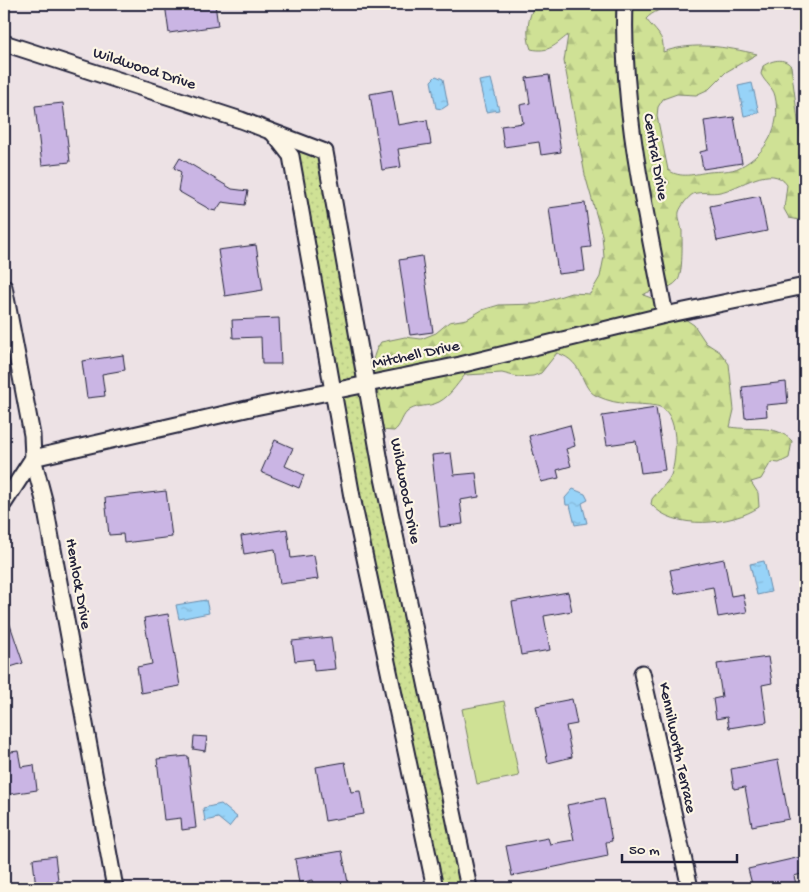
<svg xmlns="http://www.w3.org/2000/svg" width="809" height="892" font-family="'Gochi Hand',sans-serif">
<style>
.grass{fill:url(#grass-dots);stroke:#788268}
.forest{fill:url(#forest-firs);stroke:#788268}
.pitch{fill:#cfe195;stroke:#788268}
.water{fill:url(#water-ripples);stroke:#688cac}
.building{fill:#cab5e4;stroke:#22223b}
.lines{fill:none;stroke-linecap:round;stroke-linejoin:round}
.minor-casing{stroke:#22223b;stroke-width:19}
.minor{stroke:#fcf5e5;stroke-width:15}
.labels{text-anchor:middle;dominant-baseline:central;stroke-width:4.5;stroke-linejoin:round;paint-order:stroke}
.street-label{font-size:16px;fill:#22223b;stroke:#fcf5e5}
</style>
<defs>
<pattern id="grass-dots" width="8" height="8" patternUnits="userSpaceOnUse" patternTransform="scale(1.25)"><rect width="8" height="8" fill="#cfe195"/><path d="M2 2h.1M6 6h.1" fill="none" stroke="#b1c181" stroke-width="1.8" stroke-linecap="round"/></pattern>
<pattern id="forest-firs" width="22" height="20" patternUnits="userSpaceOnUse" patternTransform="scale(1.25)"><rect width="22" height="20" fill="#cfe195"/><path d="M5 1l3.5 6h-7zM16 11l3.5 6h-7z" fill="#b1c181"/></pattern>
<pattern id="water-ripples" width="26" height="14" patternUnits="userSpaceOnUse" patternTransform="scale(1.25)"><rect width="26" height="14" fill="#97d3f8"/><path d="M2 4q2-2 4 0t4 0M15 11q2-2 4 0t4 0" fill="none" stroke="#82b5d6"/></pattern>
</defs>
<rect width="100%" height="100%" fill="#ede2e5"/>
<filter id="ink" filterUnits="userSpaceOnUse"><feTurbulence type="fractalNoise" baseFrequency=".02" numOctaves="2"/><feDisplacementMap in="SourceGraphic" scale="10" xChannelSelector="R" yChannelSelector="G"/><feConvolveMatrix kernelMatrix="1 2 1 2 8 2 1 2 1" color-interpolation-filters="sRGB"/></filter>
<g filter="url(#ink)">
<polygon class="grass" points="273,133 325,152 469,888 435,888 291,157"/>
<path class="forest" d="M535,4H671C662,10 653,11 646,19C655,31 665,36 663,52C694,41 726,47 757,54L726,72L709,89L696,95L677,94L663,99L658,107L657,116L668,170C681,179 694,174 709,172C718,171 731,172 740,167C766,154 782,126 775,96C773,87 765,83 761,74L763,66C772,60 784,57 791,66L800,136L805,158V217L800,220L789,218L784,209L787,185C772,162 739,189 720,192C712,194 701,191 693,194C688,197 681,206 679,212C678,218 681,225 682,231C682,241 683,273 678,280C669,292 654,287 643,295L657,300L694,325L706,343L720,352L729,364L734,410L730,427C752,431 775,423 792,441L789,458L779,463L771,462L761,479L751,482L758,493L759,507C733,525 673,531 651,504L652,499C658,491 667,484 671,475C677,459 680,411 657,406C634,402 621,407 597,396C579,388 586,362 557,353L541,373L533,376L518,377L502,373L465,375C456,385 448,400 434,404C424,407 415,405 407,412C401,418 401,426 394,431L380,430C376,403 363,366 381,342L405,337L421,339L436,333L449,322L467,319L482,310L499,305L537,304L571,293L590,294L600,277L604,257L602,235L585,175L564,61L568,35C555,45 549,53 531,49C525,34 528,18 535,4Z"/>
<polygon class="pitch" points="504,701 519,776 477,784 462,709"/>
<g class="water">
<polygon points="436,76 443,79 448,105 442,109 436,108 431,81"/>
<polygon points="491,79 499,110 486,112 479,81"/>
<polygon points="752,83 759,113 744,116 738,86"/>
<polygon points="573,489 585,494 588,500 582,503 587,523 575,525 570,505 566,505 565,498"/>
<polygon points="764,561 771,592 757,595 750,564"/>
<polygon points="206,600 209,613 179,619 176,605"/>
<polygon points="221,804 237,817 229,827 218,818 205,821 203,808"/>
</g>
<g class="building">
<polygon points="165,4 215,4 218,26 169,33"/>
<polygon points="549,75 561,152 541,155 539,142 504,147 501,126 523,123 520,105 530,103 526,78"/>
<polygon points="392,90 398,125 427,120 431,144 398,149 401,167 382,170 370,94"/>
<polygon points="63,103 70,162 42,165 35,106"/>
<polygon points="734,117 742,163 703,169 700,152 708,150 704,121"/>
<polygon points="180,158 232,189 248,191 245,205 222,202 216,211 211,210 178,191 181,172 174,168"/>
<polygon points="760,196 767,231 717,241 710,206"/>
<polygon points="585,203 591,247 582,248 585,271 558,274 549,208"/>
<polygon points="256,245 263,290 225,296 218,250"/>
<polygon points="422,256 433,332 410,335 399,260"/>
<polygon points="279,318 281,364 262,364 261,337 233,338 232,320"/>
<polygon points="123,355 125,370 102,374 105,396 87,398 82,361"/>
<polygon points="786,382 788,403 766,405 767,416 745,418 742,387"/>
<polygon points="656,408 665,470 641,473 636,441 607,445 602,416"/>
<polygon points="570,425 575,446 566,449 571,466 557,470 559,478 541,482 529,436"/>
<polygon points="275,440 293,448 285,466 304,475 299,488 261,472"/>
<polygon points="451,453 454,475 476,473 479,497 460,500 463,524 440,527 432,455"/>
<polygon points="166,491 172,537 124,543 123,534 109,535 105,498"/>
<polygon points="287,529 291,558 314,555 318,579 280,584 275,549 244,554 241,536"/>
<polygon points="724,559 731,596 743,594 747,612 718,617 713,587 675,594 670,570"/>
<polygon points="568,592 572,611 544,616 550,650 521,655 512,602"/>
<polygon points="4,613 6,613 23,663 4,669"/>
<polygon points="168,614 180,686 141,693 137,667 152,664 144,618"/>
<polygon points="331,637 335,669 314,671 313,659 295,661 292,641"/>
<polygon points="768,657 772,683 762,685 767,722 729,728 727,717 716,719 713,699 722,697 717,664"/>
<polygon points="572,699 577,724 566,726 572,757 548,763 536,706"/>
<polygon points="194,736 207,737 205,751 193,749"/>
<polygon points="18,751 21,767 34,765 37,790 4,795 4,753"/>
<polygon points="188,756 196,828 182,830 181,818 164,820 157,759"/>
<polygon points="778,760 789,819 752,826 745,787 734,789 731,769"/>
<polygon points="345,762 351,792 360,791 364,814 325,821 316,767"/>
<polygon points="604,798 612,841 606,842 608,856 512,876 506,846 548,838 550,844 574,840 567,805"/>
<polygon points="342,851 349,888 315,888 313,880 299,883 295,859"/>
<polygon points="55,856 59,888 36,888 33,859"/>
<polygon points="805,856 805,873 794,876 797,888 753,888 748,869"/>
</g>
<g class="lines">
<defs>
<g id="minor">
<path d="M625,4C621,110 646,212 665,315"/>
<polyline points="4,43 241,120 325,152 383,478 469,888"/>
<polyline points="273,133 291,156 352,497 435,888"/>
<polyline points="4,287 32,435 33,458 44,500 115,888"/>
<polyline points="4,503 33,458 255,407 460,365 665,315 805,286"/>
<polyline points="642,673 690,888"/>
</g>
</defs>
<use href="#minor" class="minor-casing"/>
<use href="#minor" class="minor"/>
</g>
</g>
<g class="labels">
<g class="street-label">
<text transform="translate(144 70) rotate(18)">Wildwood Drive</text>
<text transform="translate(654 157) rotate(80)">Central Drive</text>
<text transform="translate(416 356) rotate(-12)">Mitchell Drive</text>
<text transform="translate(404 491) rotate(79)">Wildwood Drive</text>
<text transform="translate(77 584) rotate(80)">Hemlock Drive</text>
<text transform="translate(676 748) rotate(78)">Kennilworth Terrace</text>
</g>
</g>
<rect width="809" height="892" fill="none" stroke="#fcf5e5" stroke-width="20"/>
<rect x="10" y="10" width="789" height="872" fill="none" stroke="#22223b" stroke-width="2" filter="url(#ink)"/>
<path d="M622 854v8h115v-8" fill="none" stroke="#22223b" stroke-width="2.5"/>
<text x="629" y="854" font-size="15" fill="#22223b" stroke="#fcf5e5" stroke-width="4" paint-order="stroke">50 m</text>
</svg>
